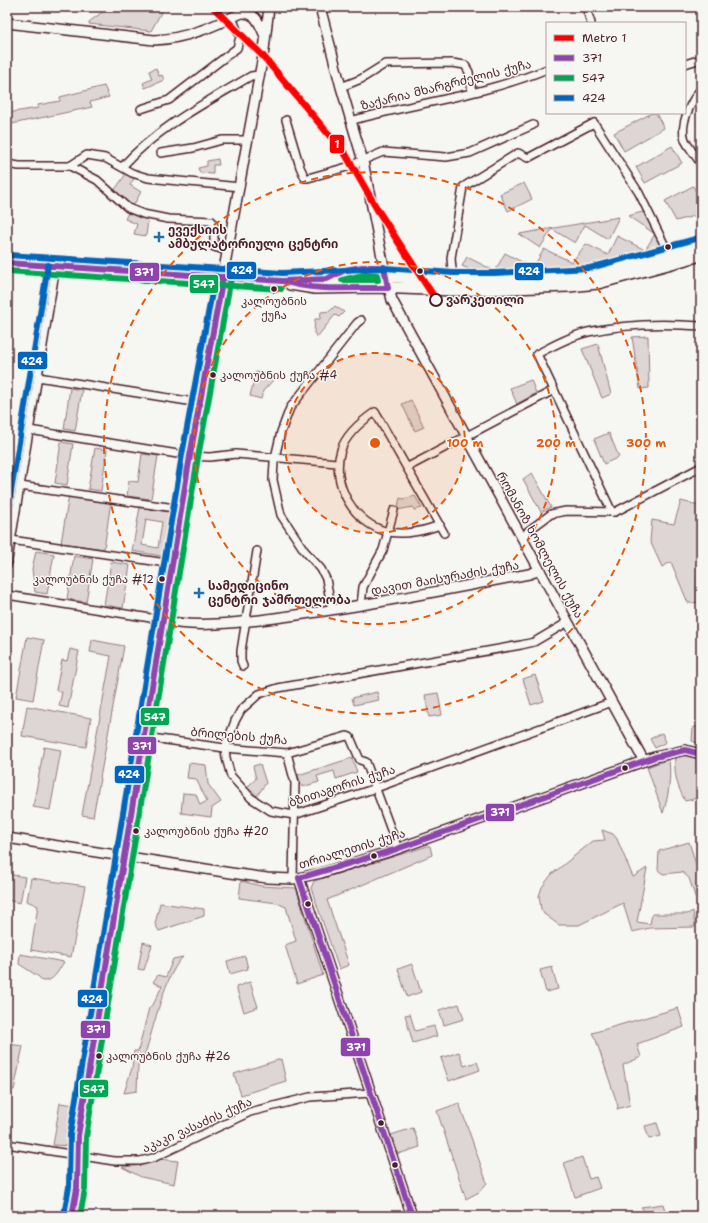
<svg xmlns="http://www.w3.org/2000/svg" width="708" height="1223" font-family="'Shantell Sans','Noto Sans Georgian',sans-serif">
<style>
.green{fill:#ddd6d5;stroke:#947a80;fill-rule:evenodd}
.lines{fill:none;stroke-linecap:round;stroke-linejoin:round}
.street-casing{stroke:#4a1f2b;stroke-width:10}
.secondary-casing{stroke:#4a1f2b;stroke-width:12}
.primary-casing{stroke:#4a1f2b;stroke-width:14}
.street{stroke:#f6f6f2;stroke-width:7}
.secondary{stroke:#f6f6f2;stroke-width:9}
.primary{stroke:#f6f6f2;stroke-width:11}
.bus-1-casing{stroke:#f6f6f2;stroke-width:9}
.bus-2-casing{stroke:#f6f6f2;stroke-width:9}
.bus-3-casing{stroke:#f6f6f2;stroke-width:9}
.bus-1{stroke:#8e44ad;stroke-width:6}
.bus-2{stroke:#00a651;stroke-width:6}
.bus-3{stroke:#0065bd;stroke-width:6}
.metro-1-casing{stroke:#f6f6f2;stroke-width:10}
.metro-1{stroke:#f00;stroke-width:7}
.ring{fill:none;stroke:#e8590c;stroke-width:2;stroke-dasharray:7 5}
.poi-dot{fill:#1f6fb2;stroke:#f6f6f2;stroke-width:1.5}
.bus-dot{fill:#4a1f2b;stroke:#f6f6f2;stroke-width:1.5}
.stop-dot{fill:#f6f6f2;stroke:#4a1f2b;stroke-width:2}
.labels{text-anchor:middle;dominant-baseline:central;stroke-width:3;stroke-linejoin:round;paint-order:stroke}
.bus-label{font-size:11px;fill:#4a1f2b;stroke:#f6f6f2;text-anchor:start}
.street-label{font-size:12px;fill:#4a1f2b;stroke:#f6f6f2}
.poi-label{font-size:12px;font-weight:bold;fill:#4a1f2b;stroke:#f6f6f2;text-anchor:start}
.stop-label{font-size:12px;font-weight:bold;fill:#4a1f2b;stroke:#f6f6f2;text-anchor:start}
.centre{fill:#e8590c;stroke:#f6f6f2;stroke-width:2}
.ring-label{font-size:12px;text-anchor:middle;font-weight:bold;fill:#e8590c;stroke:#f6f6f2;stroke-width:3;stroke-linejoin:round;paint-order:stroke}
.line-badge{stroke:#f6f6f2;stroke-width:1.5}
.badge-label{font-size:11px;text-anchor:middle;font-weight:bold;fill:#fff}
</style>
<rect width="100%" height="100%" fill="#f6f6f2"/>
<filter id="ink" filterUnits="userSpaceOnUse"><feTurbulence type="fractalNoise" baseFrequency=".025" numOctaves="2"/><feDisplacementMap in="SourceGraphic" scale="8" xChannelSelector="R" yChannelSelector="G"/><feConvolveMatrix kernelMatrix="1 2 1 2 8 2 1 2 1" color-interpolation-filters="sRGB"/></filter>
<g filter="url(#ink)">
<g class="green">
<polygon points="109,7 164,7 151,31 89,24 89,22"/>
<polygon points="156,68 159,76 162,75 164,80 145,88 143,83 152,79 149,71"/>
<polygon points="104,86 109,97 90,102 92,107 7,125 7,113 38,108 38,105 60,101 60,97"/>
<polygon points="652,113 656,113 664,128 624,151 614,133"/>
<polygon points="672,146 682,163 645,183 636,167"/>
<polygon points="218,159 219,165 213,165 213,174 200,173 198,168 207,166 207,161"/>
<polygon points="126,174 135,177 130,185 141,192 133,206 127,204 114,191"/>
<polygon points="524,183 532,199 508,211 500,194"/>
<polygon points="693,186 701,201 701,214 676,221 665,201"/>
<polygon points="129,211 148,219 146,236 134,234 137,224 125,219"/>
<polygon points="646,211 663,247 662,249 589,269 470,276 469,269 462,266 467,257 495,271 505,253 533,268 544,249 572,262 586,244 608,255 617,236 645,250 655,234 628,216"/>
<polygon points="619,217 608,239 585,225 575,243 552,229 540,248 519,234"/>
<polygon points="335,306 344,312 339,317 335,315 317,337 314,333 315,319 320,319 321,312 330,311"/>
<polygon points="648,336 649,388 640,389 632,337"/>
<polygon points="598,344 611,394 602,398 582,349"/>
<polygon points="256,372 277,376 263,391 261,399 250,396"/>
<polygon points="531,380 536,393 517,404 510,388"/>
<polygon points="70,388 82,390 75,431 64,429"/>
<polygon points="411,400 424,427 415,431 402,404"/>
<polygon points="609,433 619,457 604,464 594,439"/>
<polygon points="61,442 73,444 67,485 55,483"/>
<polygon points="95,448 107,450 101,491 88,489"/>
<polygon points="142,454 158,456 151,499 127,496 129,481 138,482"/>
<polygon points="532,473 551,507 541,512 523,479"/>
<polygon points="69,495 111,501 104,549 61,543"/>
<polygon points="415,496 422,508 414,510 413,507 397,510 400,498 403,499"/>
<polygon points="681,501 701,506 701,602 688,603 671,562 662,567 650,541 652,520 674,524"/>
<path d="M140,507L174,513L167,557L132,551ZM146,519L162,522L158,548L142,545Z"/>
<polygon points="36,551 54,554 47,594 35,592 32,569"/>
<polygon points="74,556 93,559 86,602 67,599"/>
<polygon points="111,562 130,565 123,608 104,605"/>
<polygon points="27,637 44,640 33,700 16,697"/>
<polygon points="92,640 124,646 93,817 82,815 111,656 90,652"/>
<polygon points="70,649 79,651 68,708 59,706 62,692 56,690 62,660 67,661"/>
<polygon points="535,675 544,701 531,705 523,679"/>
<polygon points="377,692 379,700 354,705 352,698"/>
<polygon points="438,693 442,715 429,717 425,695"/>
<polygon points="27,706 91,718 86,747 22,736"/>
<polygon points="701,725 701,744 692,741 693,728"/>
<polygon points="662,733 666,742 655,748 650,739"/>
<polygon points="44,747 61,750 50,810 33,807"/>
<path d="M683,755H690L701,760V797L685,801C677,785 674,776 675,757Z"/>
<polygon points="352,758 357,772 336,779 334,771 317,776 319,782 302,787 298,775"/>
<path d="M669,759C671,778 669,795 663,813L647,767Z"/>
<polygon points="189,763 206,765 208,784 221,802 212,808 211,817 181,813 183,793 196,794 200,805 207,801 196,779 187,778"/>
<polygon points="260,764 266,783 257,796 248,786 256,779 253,766"/>
<polygon points="602,830 613,834 617,839 633,877 647,868 637,922 650,924 652,914 687,914 693,911 695,927 650,928 632,932 623,903 579,925 559,925 544,914 541,909 539,896 542,887 552,874 593,841 605,840"/>
<polygon points="689,842 699,874 701,873 701,915 689,878 682,872 663,874 658,870 659,851"/>
<polygon points="428,846 430,846 432,855 327,900 349,965 339,969 311,888 314,881"/>
<polygon points="7,874 25,877 20,903 7,900"/>
<polygon points="31,878 85,886 71,957 31,950 38,906 27,901"/>
<polygon points="241,881 261,886 296,888 323,975 297,984 285,945 296,941 286,907 277,903 239,898"/>
<polygon points="160,903 204,909 204,916 159,931 155,924"/>
<polygon points="143,942 152,945 144,970 138,969"/>
<path d="M20,954L64,962C58,971 54,982 42,981L39,977L19,964Z"/>
<polygon points="245,956 248,969 230,974 227,961"/>
<path d="M183,957C168,971 157,1013 151,1034C147,1046 146,1056 138,1065L137,1091L124,1093L132,1068L134,1051H138L149,1008L154,1003L162,986L153,982L158,975L166,977L173,959Z"/>
<polygon points="412,964 421,992 407,997 398,969"/>
<polygon points="552,967 558,989 546,992 540,970"/>
<polygon points="250,982 258,1007 244,1012 236,987"/>
<polygon points="459,1004 464,1019 444,1025 439,1010"/>
<polygon points="678,1008 684,1027 637,1044 641,1057 623,1065 630,1105 617,1109 618,1106 596,1040 592,1033"/>
<polygon points="410,1014 415,1031 434,1026 437,1036 413,1043 405,1015"/>
<polygon points="7,1044 23,1046 14,1090 7,1089"/>
<polygon points="459,1052 464,1066 477,1062 480,1070 449,1081 441,1058"/>
<polygon points="281,1059 286,1081 241,1095 234,1074"/>
<polygon points="60,1103 75,1105 70,1146 53,1145"/>
<polygon points="459,1103 487,1183 479,1192 466,1199 437,1111"/>
<polygon points="657,1123 661,1136 649,1139 645,1126"/>
<polygon points="413,1128 420,1147 398,1154 391,1135"/>
<polygon points="582,1157 589,1179 596,1177 600,1188 575,1197 564,1163"/>
<polygon points="159,1159 178,1161 174,1184 141,1177 122,1167 144,1165"/>
<polygon points="663,1204 666,1214 649,1216 641,1207"/>
</g>
<g class="lines">
<defs>
<g id="street">
<polyline points="586,7 591,23"/>
<polyline points="685,64 701,59"/>
<polyline points="341,87 361,79 385,64 452,63 465,65 469,72 472,92"/>
<path d="M701,89C691,101 679,125 685,140C689,148 696,156 701,164"/>
<polyline points="141,109 169,100 237,48 240,37 232,17"/>
<polyline points="286,120 300,167 305,178 308,178 347,167 383,152 446,157 470,153 533,125"/>
<path d="M350,121C415,103 485,95 547,69"/>
<polyline points="161,153 193,148 222,140 248,140"/>
<polyline points="7,164 19,166 70,166 87,155 105,158 132,173 148,178 240,187"/>
<polyline points="70,166 97,180 128,208 143,214 168,219 212,221 214,225 214,247 227,251"/>
<path d="M122,167C158,127 205,103 251,76L259,75"/>
<polyline points="453,281 451,258 463,187 518,153 528,158 594,123 639,193 670,256"/>
<polyline points="38,377 200,403"/>
<polyline points="29,430 190,456 210,457 236,454 337,463"/>
<polyline points="408,467 554,390"/>
<polyline points="20,486 182,509"/>
<path d="M612,512L537,354C553,346 570,336 588,332C624,324 664,323 701,326"/>
<path d="M440,525C423,531 407,535 389,532C354,525 330,483 341,450C346,434 362,421 375,412L444,533"/>
<polyline points="523,539 528,531 551,514 566,511 615,512 701,467"/>
<polyline points="11,540 173,564"/>
<polyline points="7,566 56,266"/>
<polyline points="7,595 163,620"/>
<polyline points="361,605 363,587 383,550 394,510"/>
<polyline points="332,610 326,579 321,569 304,550 281,515 273,480 274,462 281,432 290,408 357,323 361,320"/>
<polyline points="568,622 534,642 521,645 278,688 259,694 241,710 235,721 225,748 226,758 231,776 251,798 271,811 294,815 376,788 612,702"/>
<polyline points="243,666 241,661 241,651 257,551"/>
<polyline points="144,737 225,748 287,753 347,736 350,737 360,760 366,762 398,849"/>
<polyline points="287,753 295,783 293,879"/>
<polyline points="7,1144 114,1161 140,1161 153,1158 250,1112 310,1097 371,1093"/>
</g>
<g id="secondary">
<polyline points="320,7 341,87 363,161 384,267 392,300 644,761"/>
<path d="M241,13C256,12 259,23 265,36"/>
<path d="M7,23L154,40C190,39 222,22 254,7"/>
<path d="M163,620C194,629 244,622 275,618C360,607 444,590 529,574L540,570"/>
<polyline points="7,838 231,873 267,878 293,879 321,873 391,851 655,757 685,750 701,754"/>
<polyline points="299,878 412,1216"/>
<polyline points="72,1216 77,1188 78,1136 122,863 190,456 264,50 269,7"/>
</g>
<g id="primary">
<polyline points="7,263 282,281 385,276 453,281 494,281 591,276 701,246"/>
<polyline points="290,284 315,288 374,287 454,290 569,286 598,283 701,255"/>
</g>
</defs>
<use href="#street" class="street-casing"/>
<use href="#secondary" class="secondary-casing"/>
<use href="#primary" class="primary-casing"/>
<use href="#street" class="street"/>
<use href="#secondary" class="secondary"/>
<use href="#primary" class="primary"/>
<defs>
<g id="bus-1">
<polyline points="7,263 282,281"/>
<path d="M362,267H384L388,288C352,287 317,292 282,281L327,279L345,270Z"/>
<polyline points="299,878 391,851 655,757 685,750 701,754"/>
<polyline points="299,878 412,1216"/>
<polyline points="72,1216 77,1188 78,1136 190,456 223,277"/>
</g>
<g id="bus-2">
<polyline points="7,271 281,289"/>
<polygon points="363,275 377,275 378,280 342,280"/>
<polyline points="80,1216 85,1189 86,1137 198,457 231,278"/>
</g>
<g id="bus-3">
<polyline points="8,255 282,273 385,268 453,273 494,273 590,268 699,238"/>
<polyline points="7,516 48,265"/>
<polyline points="64,1215 69,1187 70,1135 182,455 215,276"/>
</g>
</defs>
<use href="#bus-1" class="bus-1-casing"/>
<use href="#bus-2" class="bus-2-casing"/>
<use href="#bus-3" class="bus-3-casing"/>
<use href="#bus-1" class="bus-1"/>
<use href="#bus-2" class="bus-2"/>
<use href="#bus-3" class="bus-3"/>
<defs>
<polyline id="metro-1" points="213,7 263,56 346,155 377,209 436,300"/>
</defs>
<use href="#metro-1" class="metro-1-casing"/>
<use href="#metro-1" class="metro-1"/>
</g>
</g>
<circle cx="375" cy="443" r="90" fill="#e8590c" fill-opacity=".12"/>
<g class="ring">
<circle cx="375" cy="443" r="90"/>
<circle cx="375" cy="443" r="181"/>
<circle cx="375" cy="443" r="271"/>
</g>
<g class="poi-dot">
<path d="M157 231h4v4h4v4h-4v4h-4v-4h-4v-4h4z"/>
<path d="M197 587h4v4h4v4h-4v4h-4v-4h-4v-4h4z"/>
</g>
<g class="bus-dot">
<circle cx="668" cy="247" r="3.5"/>
<circle cx="420" cy="271" r="3.5"/>
<circle cx="274" cy="289" r="3.5"/>
<circle cx="213" cy="375" r="3.5"/>
<circle cx="162" cy="579" r="3.5"/>
<circle cx="625" cy="768" r="3.5"/>
<circle cx="136" cy="831" r="3.5"/>
<circle cx="374" cy="856" r="3.5"/>
<circle cx="308" cy="904" r="3.5"/>
<circle cx="99" cy="1056" r="3.5"/>
<circle cx="381" cy="1123" r="3.5"/>
<circle cx="395" cy="1165" r="3.5"/>
</g>
<circle class="stop-dot" cx="436" cy="300" r="6"/>
<g class="labels">
<g class="bus-label">
<text x="274" y="301" text-anchor="middle">კალოუბნის<tspan x="274" dy="14">ქუჩა</tspan></text>
<text x="220" y="375">კალოუბნის ქუჩა #4</text>
<text x="154" y="579" text-anchor="end">კალოუბნის ქუჩა #12</text>
<text x="144" y="831">კალოუბნის ქუჩა #20</text>
<text x="106" y="1056">კალოუბნის ქუჩა #26</text>
</g>
<g class="street-label">
<text transform="translate(446 85) rotate(-14)">ზაქარია მხარგრძელის ქუჩა</text>
<text transform="translate(540 545) rotate(61)">რომანოზ ხომლელის ქუჩა</text>
<text transform="translate(445 578) rotate(-10)">დავით მაისურაძის ქუჩა</text>
<text transform="translate(239 736) rotate(5)">ბრილების ქუჩა</text>
<text transform="translate(342 786) rotate(-18)">ბზითაგორის ქუჩა</text>
<text transform="translate(352 849) rotate(-17)">თრიალეთის ქუჩა</text>
<text transform="translate(197 1125) rotate(-24)">აკაკი ვასაძის ქუჩა</text>
</g>
<g class="poi-label">
<text x="168" y="230">ევექსიის<tspan x="168" dy="14">ამბულატორიული ცენტრი</tspan></text>
<text x="208" y="586">სამედიცინო<tspan x="208" dy="14">ცენტრი ჯამრთელობა</tspan></text>
</g>
<g class="stop-label">
<text x="446" y="300">ვარკეთილი</text>
</g>
</g>
<circle cx="375" cy="443" r="6" class="centre"/>
<g class="ring-label">
<text x="465" y="447">100 m</text>
<text x="556" y="447">200 m</text>
<text x="646" y="447">300 m</text>
</g>
<g class="line-badge">
<rect x="329" y="134" width="16" height="20" rx="4" fill="#f00"/>
<rect x="226" y="261" width="31" height="19" rx="4" fill="#0065bd"/>
<rect x="514" y="262" width="30" height="19" rx="4" fill="#0065bd"/>
<rect x="129" y="262" width="31" height="20" rx="4" fill="#8e44ad"/>
<rect x="189" y="274" width="30" height="20" rx="4" fill="#00a651"/>
<rect x="17" y="351" width="31" height="19" rx="4" fill="#0065bd"/>
<rect x="140" y="707" width="30" height="19" rx="4" fill="#00a651"/>
<rect x="127" y="736" width="30" height="19" rx="4" fill="#8e44ad"/>
<rect x="114" y="765" width="31" height="19" rx="4" fill="#0065bd"/>
<rect x="485" y="803" width="30" height="19" rx="4" fill="#8e44ad"/>
<rect x="77" y="989" width="31" height="19" rx="4" fill="#0065bd"/>
<rect x="80" y="1020" width="31" height="19" rx="4" fill="#8e44ad"/>
<rect x="340" y="1037" width="31" height="20" rx="4" fill="#8e44ad"/>
<rect x="79" y="1079" width="30" height="19" rx="4" fill="#00a651"/>
</g>
<g class="badge-label">
<text x="337" y="148">1</text>
<text x="242" y="274">424</text>
<text x="529" y="275">424</text>
<text x="144" y="276">371</text>
<text x="204" y="288">547</text>
<text x="32" y="365">424</text>
<text x="155" y="721">547</text>
<text x="142" y="750">371</text>
<text x="129" y="778">424</text>
<text x="500" y="816">371</text>
<text x="92" y="1003">424</text>
<text x="96" y="1033">371</text>
<text x="356" y="1051">371</text>
<text x="94" y="1093">547</text>
</g>
<rect width="708" height="1223" fill="none" stroke="#f6f6f2" stroke-width="24"/>
<rect x="12" y="12" width="684" height="1199" fill="none" stroke="#4a1f2b" stroke-width="1.5" filter="url(#ink)"/>
<rect x="546" y="22" width="140" height="92" fill="#f6f6f2" stroke="#b1a0a2"/>
<rect x="554" y="35" width="20" height="6" fill="#ff0000" stroke="#b1a0a2"/>
<text x="582" y="42" font-size="12" fill="#4a1f2b">Metro 1</text>
<rect x="554" y="55" width="20" height="6" fill="#8e44ad" stroke="#b1a0a2"/>
<text x="582" y="62" font-size="12" fill="#4a1f2b">371</text>
<rect x="554" y="75" width="20" height="6" fill="#00a651" stroke="#b1a0a2"/>
<text x="582" y="82" font-size="12" fill="#4a1f2b">547</text>
<rect x="554" y="95" width="20" height="6" fill="#0065bd" stroke="#b1a0a2"/>
<text x="582" y="102" font-size="12" fill="#4a1f2b">424</text>
</svg>
